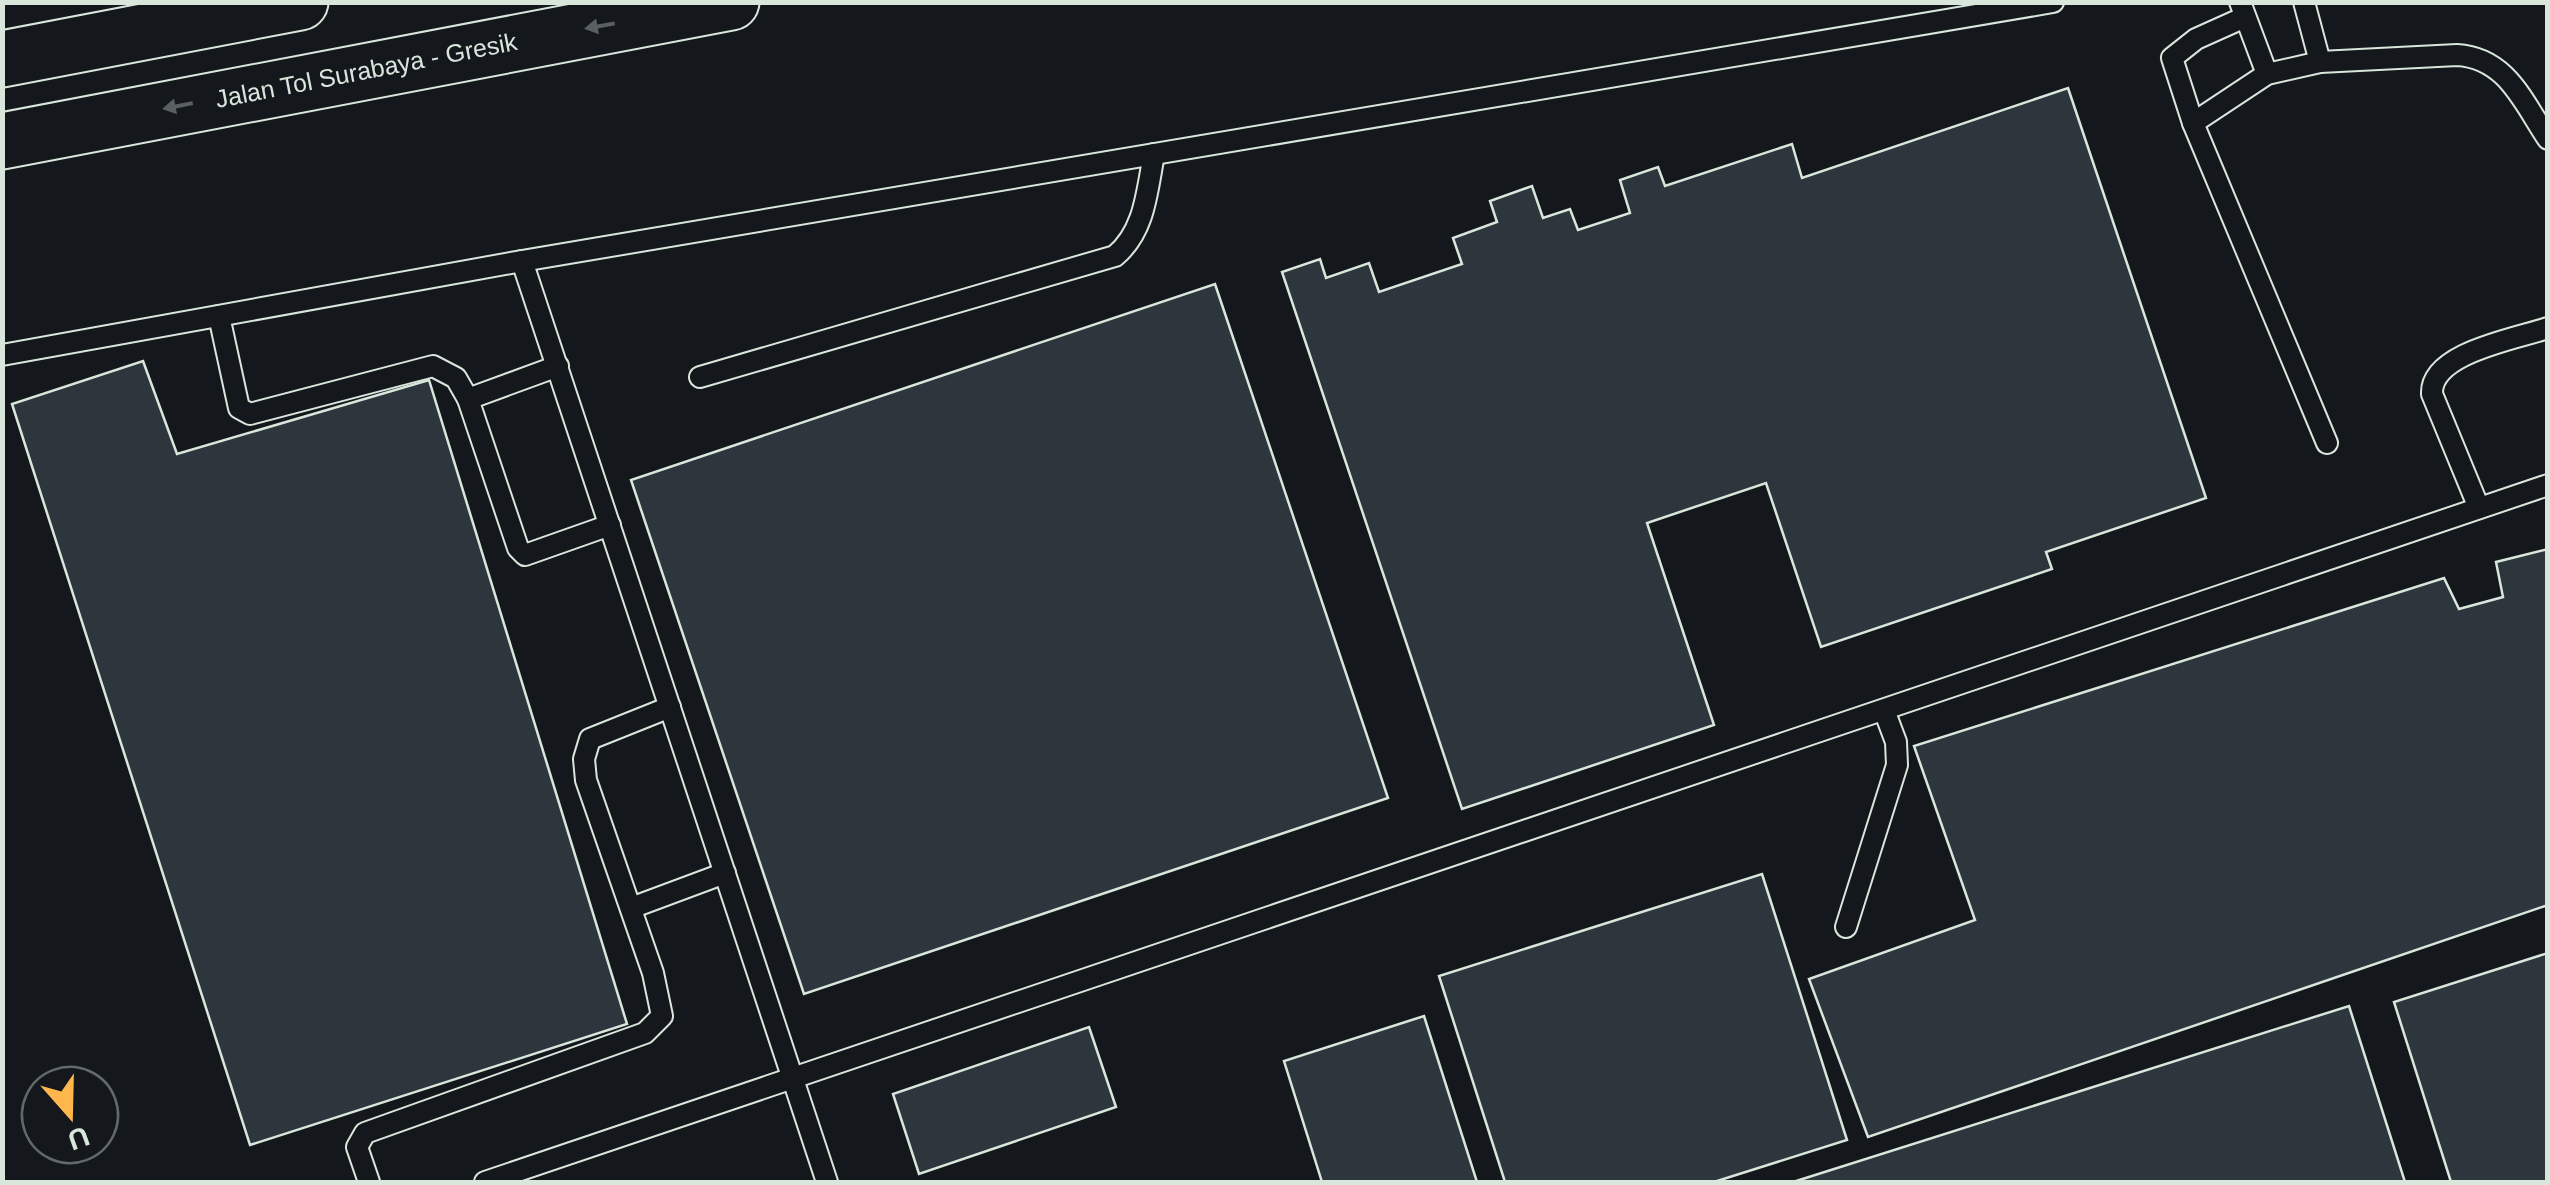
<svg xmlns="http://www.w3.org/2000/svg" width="2550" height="1185" font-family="Helvetica,sans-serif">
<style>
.building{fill:#2c363c;stroke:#d8e6dc;stroke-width:2.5}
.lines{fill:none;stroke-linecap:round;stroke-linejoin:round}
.service-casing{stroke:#d8e6dc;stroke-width:24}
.motorway-casing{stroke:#d8e6dc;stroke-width:59}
.service{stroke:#14181c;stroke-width:20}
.motorway{stroke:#14181c;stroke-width:55}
.oneway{fill:#59605f}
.labels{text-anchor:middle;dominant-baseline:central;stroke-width:8;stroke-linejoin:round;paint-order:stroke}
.street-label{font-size:25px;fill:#d8e6dc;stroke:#14181c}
</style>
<rect width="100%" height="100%" fill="#14181c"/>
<g class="building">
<polygon points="2068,88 2206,498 2046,552 2052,569 1821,647 1766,483 1647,523 1714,725 1462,809 1282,272 1320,259 1326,278 1369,263 1379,292 1462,264 1453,238 1497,222 1490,201 1532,186 1543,218 1570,209 1578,230 1630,213 1620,180 1658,167 1665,186 1792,144 1802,178"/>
<polygon points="1215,284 1388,798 804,994 631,480"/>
<polygon points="143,361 177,454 429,380 627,1024 250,1145 12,404"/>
<polygon points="2548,549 2548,905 1868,1137 1809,979 1975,920 1914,746 2444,578 2459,609 2503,597 2496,562"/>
<polygon points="1762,874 1847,1140 1714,1182 1505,1182 1439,976"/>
<polygon points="2548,953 2548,1182 2451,1182 2394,1002"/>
<polygon points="2349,1006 2405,1182 1793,1182"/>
<polygon points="1424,1016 1477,1182 1322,1182 1284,1061"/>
<polygon points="1089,1027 1116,1107 919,1174 893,1094"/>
</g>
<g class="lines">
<defs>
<g id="service">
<polyline points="2240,2 2267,74"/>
<polyline points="2304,2 2320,62"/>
<polyline points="2193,123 2172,58 2196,39 2245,17"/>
<polyline points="522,261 827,1182"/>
<polyline points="219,316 239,408 250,414 433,366 456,378 468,399"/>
<polyline points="2,355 522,261 2053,2"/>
<polyline points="558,366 468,399 518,548 525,555 610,525"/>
<path d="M700,377L1115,256C1145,231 1147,191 1154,154"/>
<path d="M2327,443L2193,123L2267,74L2320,62L2457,55C2507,58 2523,102 2548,139"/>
<path d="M2479,508L2432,394C2430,353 2515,339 2548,328"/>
<polyline points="631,908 725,873"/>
<polyline points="1846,927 1897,765 1896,742 1884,710"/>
<polyline points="369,1182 357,1147 365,1133 645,1033 662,1016 653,973 586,780 584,759 590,739 670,707"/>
<polyline points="485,1182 2548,485"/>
</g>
<g id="motorway">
<polyline points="2,59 300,2"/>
<polyline points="2,141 731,2"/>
</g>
</defs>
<use href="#service" class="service-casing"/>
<use href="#motorway" class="motorway-casing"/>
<use href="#service" class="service"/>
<use href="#motorway" class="motorway"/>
</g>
<defs><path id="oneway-solid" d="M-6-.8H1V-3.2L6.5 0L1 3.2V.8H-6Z" transform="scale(2.5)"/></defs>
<g class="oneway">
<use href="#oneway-solid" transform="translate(600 26) rotate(170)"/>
<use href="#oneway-solid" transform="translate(178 106) rotate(169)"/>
</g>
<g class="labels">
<g class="street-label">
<text transform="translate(366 70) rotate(-11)">Jalan Tol Surabaya - Gresik</text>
</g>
</g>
<rect width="2550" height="1185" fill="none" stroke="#d8e6dc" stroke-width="10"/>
<g transform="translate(70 1115) rotate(160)"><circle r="48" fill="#14181c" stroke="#626a69" stroke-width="2.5"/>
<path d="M0-8L18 38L0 25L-18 38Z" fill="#ffb74d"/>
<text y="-15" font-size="28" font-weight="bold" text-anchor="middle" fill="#d8e6dc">U</text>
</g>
</svg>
